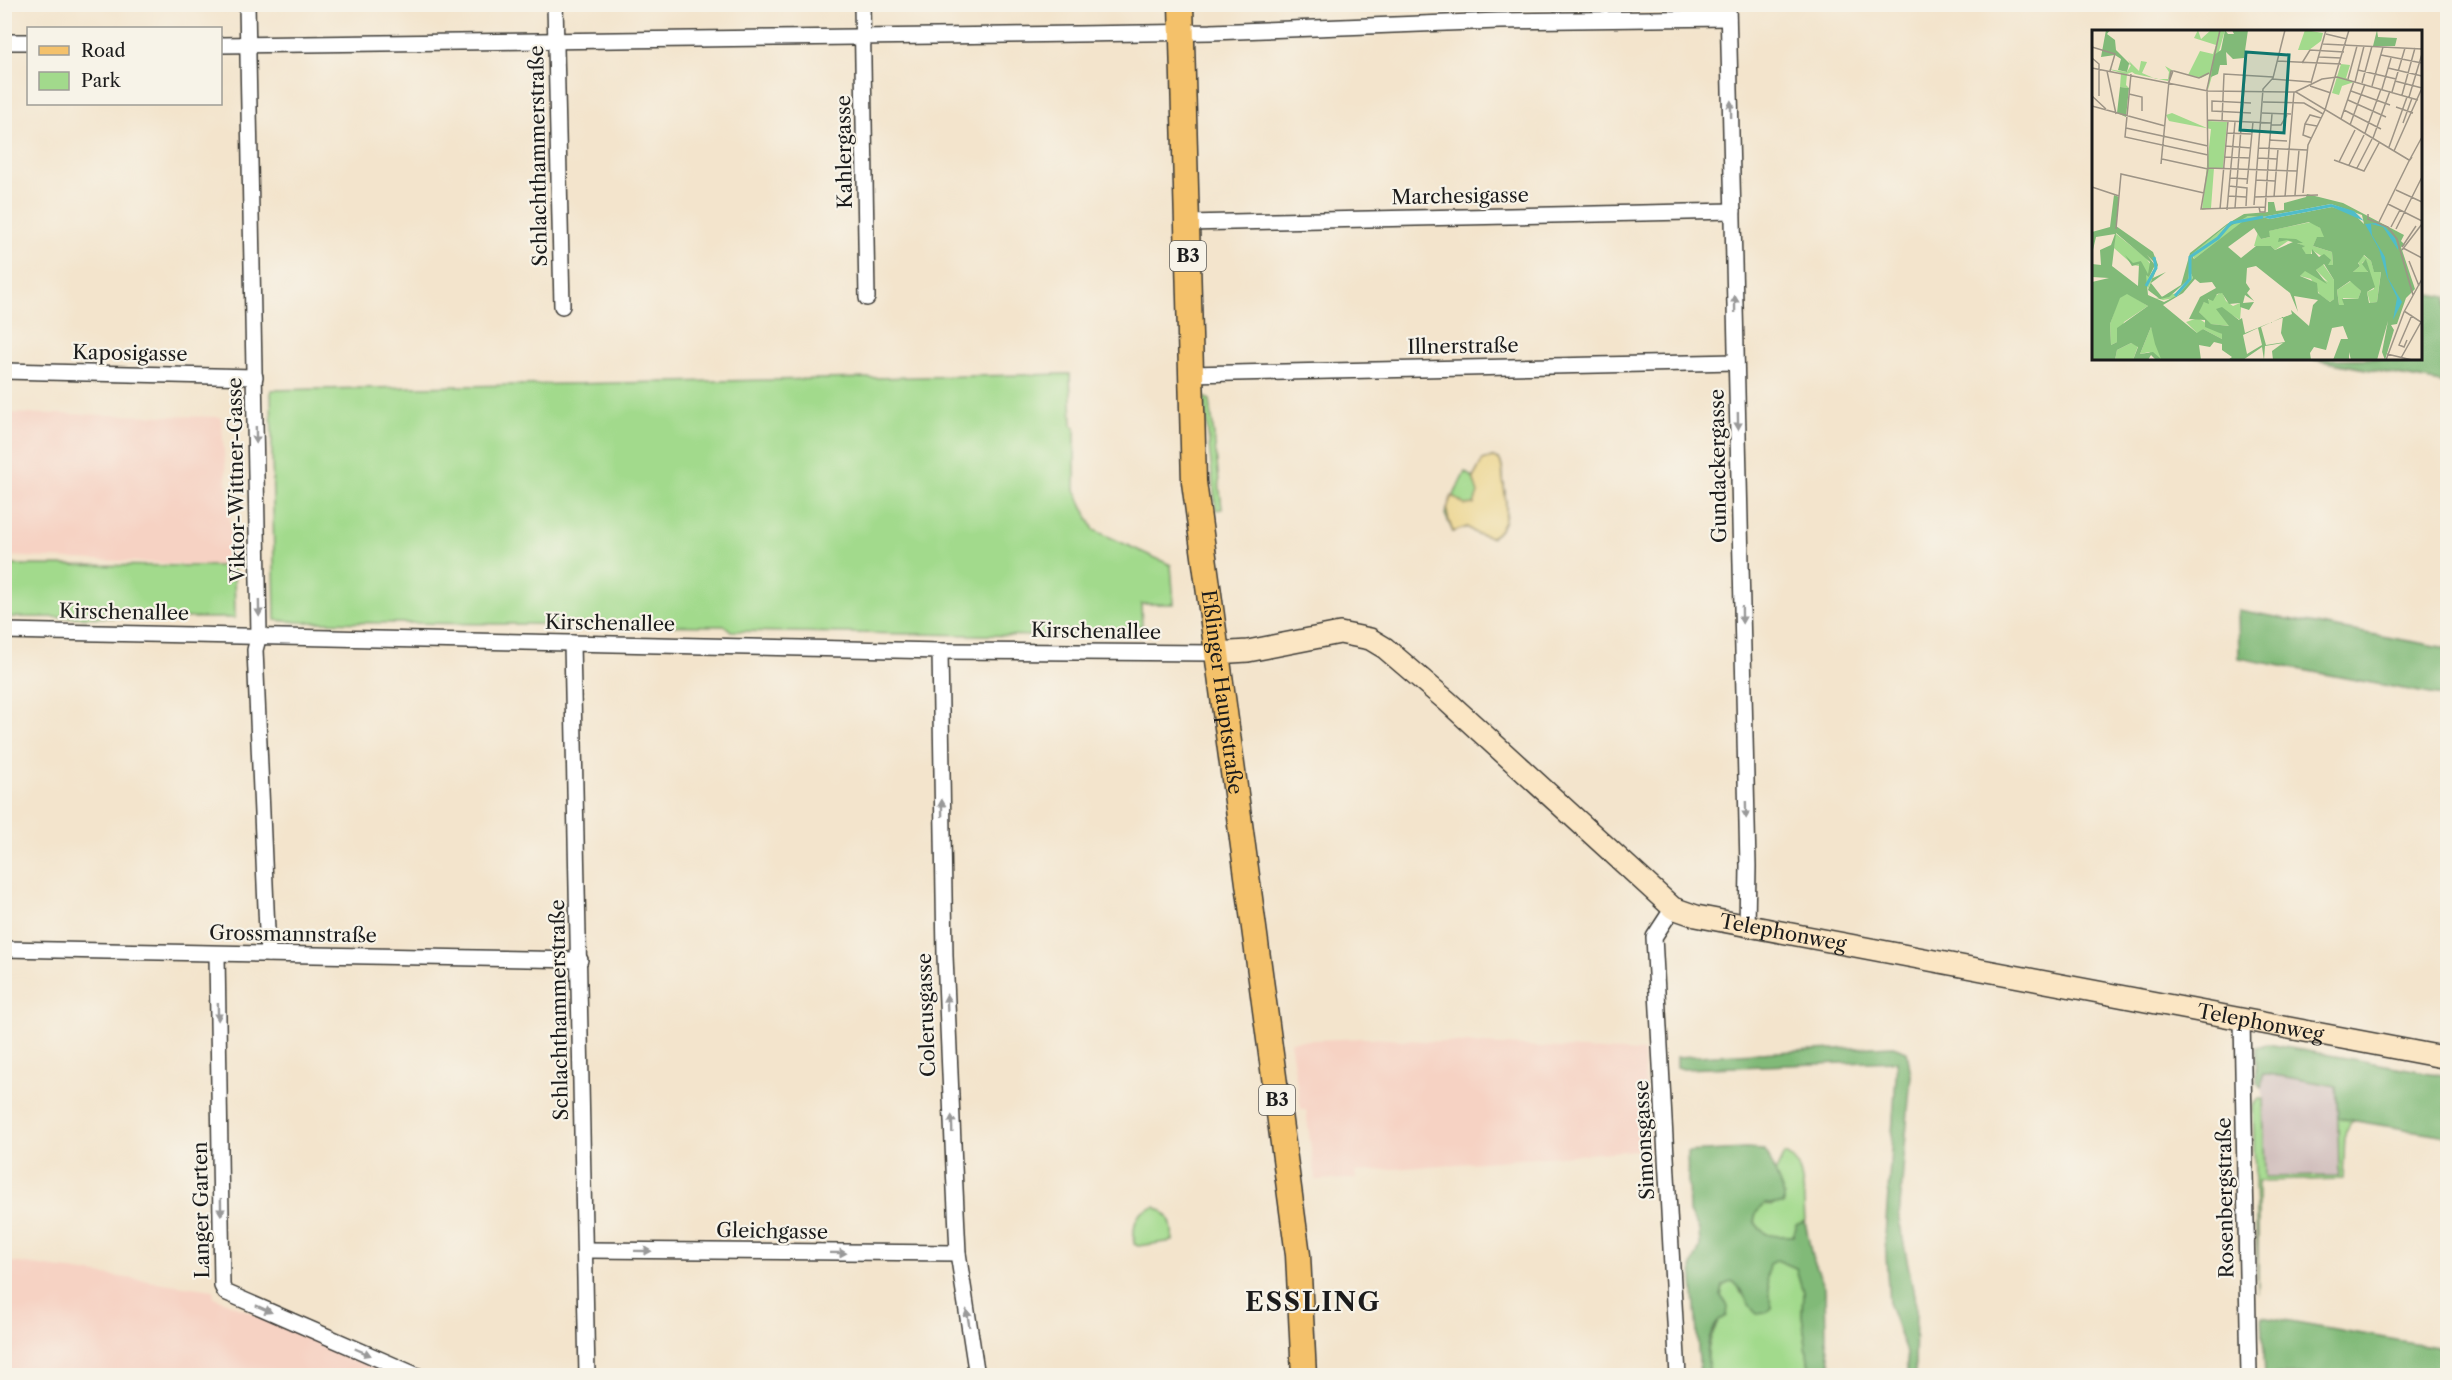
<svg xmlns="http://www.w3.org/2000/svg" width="2452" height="1380" font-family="'Libre Caslon Text',serif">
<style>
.built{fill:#f6d2c3}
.industrial{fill:#d1bfbd}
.green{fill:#a2da8c;stroke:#5f7b54;stroke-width:1.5}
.forest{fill:#81ba78;stroke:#4e6b4a;stroke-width:1.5}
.sand{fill:#eeda9e;stroke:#857b5d;stroke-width:1.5}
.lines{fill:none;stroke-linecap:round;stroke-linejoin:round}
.street-casing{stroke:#3c3a36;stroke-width:18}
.secondary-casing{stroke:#3c3a36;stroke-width:24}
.primary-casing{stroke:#3c3a36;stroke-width:27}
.street{stroke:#fff;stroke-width:15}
.secondary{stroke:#fbe6c4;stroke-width:21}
.primary{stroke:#f4c16b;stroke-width:24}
.oneway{fill:#999}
.labels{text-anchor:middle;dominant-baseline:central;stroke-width:4.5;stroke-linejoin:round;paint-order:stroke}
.shield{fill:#f7f3e8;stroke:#5e5c59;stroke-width:1.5}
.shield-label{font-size:18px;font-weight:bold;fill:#1c1c1c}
.street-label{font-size:20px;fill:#1c1c1c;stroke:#f7f3e8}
.district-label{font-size:26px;font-weight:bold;letter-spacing:1.5px;fill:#1c1c1c;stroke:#f7f3e8}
.inset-river{fill:none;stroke:#50bdc9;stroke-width:3}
.inset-road{fill:none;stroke:#9d9486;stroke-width:1.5}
.view{fill:#0f766e;fill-opacity:0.15;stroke:#0f766e;stroke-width:3}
.inset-edge{fill:none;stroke:#1c1c1c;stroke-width:3}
</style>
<rect width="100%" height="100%" fill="#f7f3e8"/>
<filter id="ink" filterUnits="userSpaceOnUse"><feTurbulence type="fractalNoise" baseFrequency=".0167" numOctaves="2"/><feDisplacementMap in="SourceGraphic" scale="12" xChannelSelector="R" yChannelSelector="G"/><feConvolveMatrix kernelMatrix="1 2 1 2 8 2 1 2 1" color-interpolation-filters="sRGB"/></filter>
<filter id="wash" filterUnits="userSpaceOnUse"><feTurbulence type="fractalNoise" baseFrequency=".008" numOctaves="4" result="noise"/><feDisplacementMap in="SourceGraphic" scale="24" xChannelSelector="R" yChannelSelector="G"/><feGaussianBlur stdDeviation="1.35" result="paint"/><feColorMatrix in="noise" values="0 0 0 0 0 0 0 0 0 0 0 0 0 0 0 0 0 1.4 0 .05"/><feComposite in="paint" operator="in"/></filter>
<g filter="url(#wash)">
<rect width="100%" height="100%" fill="#f3e4cc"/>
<g class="built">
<polygon points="5,413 221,417 234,566 5,556"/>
<polygon points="1365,1038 1643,1052 1650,1149 1355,1172 1356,1179 1315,1180 1306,1110 1301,1110 1290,1041"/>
<polygon points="5,1261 213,1290 214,1297 399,1375 5,1376"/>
</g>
<polygon class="industrial" points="2262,1073 2337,1086 2339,1176 2265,1177"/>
<g class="green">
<polygon points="1070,374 1072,425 1075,427 1075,490 1094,530 1171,565 1174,604 1141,604 1142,626 1130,626 1125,632 1042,636 731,631 725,626 299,622 275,620 271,390"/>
<polygon points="1204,397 1210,400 1222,509 1216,510"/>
<path d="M1492,457L1499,459C1503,466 1502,471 1503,478C1505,498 1513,525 1491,537L1477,534L1467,527L1453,532L1445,514L1465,472L1473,478L1483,460Z"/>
<polygon points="5,565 234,566 235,618 5,617"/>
<polygon points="2259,1099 2263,1099 2265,1177 2339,1176 2338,1118 2356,1120 2349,1123 2345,1134 2343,1179 2258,1181 2258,1293 2253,1106"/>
<path d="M1784,1154C1807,1161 1803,1201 1805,1221L1797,1225L1793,1236C1772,1235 1767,1240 1754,1221L1756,1213L1764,1204L1771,1206L1784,1195L1774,1175Z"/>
<path d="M1155,1207C1171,1214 1172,1224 1173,1241L1138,1246L1134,1244C1133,1225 1134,1211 1155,1207Z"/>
<path d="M1777,1260L1796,1268L1803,1292L1802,1315L1810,1375H1710C1703,1349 1713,1328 1728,1306L1721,1296L1723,1286L1732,1281L1738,1285L1741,1293L1772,1308L1767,1278L1769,1263Z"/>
</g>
<g class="forest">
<polygon points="2421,292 2447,297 2447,384 2311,359 2420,358"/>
<polygon points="2238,610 2447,648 2447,697 2239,658"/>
<polygon points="2267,1044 2447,1076 2447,1136 2338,1118 2336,1086 2263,1073 2262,1087 2257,1083 2256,1047"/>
<polygon points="1893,1046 1907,1051 1911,1075 1899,1219 1916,1305 1915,1375 1909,1375 1905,1349 1889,1305 1885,1237 1897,1061 1683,1069 1677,1067 1677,1057"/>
<path d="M1745,1149L1764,1150L1768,1155L1784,1195V1204H1764L1756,1213L1754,1221C1767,1240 1772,1235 1793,1236L1797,1225L1805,1221L1812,1257L1825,1288L1826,1341L1833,1375H1810L1802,1315L1803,1292L1796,1268L1777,1260L1769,1264L1767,1278L1772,1308L1766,1313L1757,1314C1746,1305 1743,1287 1732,1281L1723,1286L1721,1296L1728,1306L1727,1316C1706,1325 1705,1356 1710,1375H1700L1692,1266L1700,1247L1699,1230L1689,1213L1687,1152Z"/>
<polygon points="2262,1316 2447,1349 2447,1375 2265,1375"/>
</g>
<path class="sand" d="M1492,457L1499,459C1503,466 1502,471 1503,478C1505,498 1513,525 1491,537L1477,534L1467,527L1453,532C1447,516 1444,511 1452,496L1465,505L1474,504L1478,493L1473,478L1483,460Z"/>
</g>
<g filter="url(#ink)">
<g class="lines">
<defs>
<g id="street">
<polyline points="247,4 258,580 259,635 255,650 268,954"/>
<polyline points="555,4 562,306"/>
<polyline points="862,4 867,298"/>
<polyline points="1728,4 1748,866 1747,927"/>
<polyline points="4,42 28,42"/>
<polyline points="220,45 937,36 1211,32 1499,21 1728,18"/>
<polyline points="1187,223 1733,211"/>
<polyline points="4,371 255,377"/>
<polyline points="1190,374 1736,362"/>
<polyline points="4,631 940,651 1215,653"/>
<polyline points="572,643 587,1376"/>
<polyline points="940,651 945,956 954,1167 958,1253 977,1376"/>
<polyline points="1673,908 1654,937 1678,1376"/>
<polyline points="4,949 580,960"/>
<polyline points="217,954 222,1286 225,1292 418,1376"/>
<polyline points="2242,1020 2249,1376"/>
<polyline points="585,1250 958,1253"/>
</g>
<g id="secondary">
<path id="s1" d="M1215,653L1248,651L1340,633L1370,639L1385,648L1447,701L1673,908L1696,916L2448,1058"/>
</g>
<g id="primary">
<path id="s2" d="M1181,4L1194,482L1298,1255L1304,1376"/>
</g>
</defs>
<use href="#street" class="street-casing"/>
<use href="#secondary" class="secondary-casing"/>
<use href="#primary" class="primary-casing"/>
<use href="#street" class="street"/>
<use href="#secondary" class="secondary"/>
<use href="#primary" class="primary"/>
</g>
<defs><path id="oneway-solid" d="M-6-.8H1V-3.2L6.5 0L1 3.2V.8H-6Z" transform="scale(1.5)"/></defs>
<g class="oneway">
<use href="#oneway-solid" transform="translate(1731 109) rotate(-91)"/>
<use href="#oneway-solid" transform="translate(1735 304) rotate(-91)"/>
<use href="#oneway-solid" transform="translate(1738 421) rotate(89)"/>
<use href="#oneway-solid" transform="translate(256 435) rotate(89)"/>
<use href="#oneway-solid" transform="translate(259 608) rotate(89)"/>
<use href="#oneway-solid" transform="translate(1742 615) rotate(89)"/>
<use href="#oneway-solid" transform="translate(942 808) rotate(-91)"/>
<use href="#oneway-solid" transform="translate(1746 810) rotate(89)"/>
<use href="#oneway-solid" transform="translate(947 1003) rotate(-93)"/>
<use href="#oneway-solid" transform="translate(218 1012) rotate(89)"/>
<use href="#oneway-solid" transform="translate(952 1124) rotate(-92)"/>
<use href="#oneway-solid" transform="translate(221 1207) rotate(89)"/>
<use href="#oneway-solid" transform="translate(643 1251) rotate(1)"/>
<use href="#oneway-solid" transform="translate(838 1253) rotate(1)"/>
<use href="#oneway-solid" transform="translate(264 1309) rotate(24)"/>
<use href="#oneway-solid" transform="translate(968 1318) rotate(-99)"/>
<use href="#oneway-solid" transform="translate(363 1352) rotate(23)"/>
</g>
</g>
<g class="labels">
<g class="shield">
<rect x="1170" y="241" width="36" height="30" rx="4.5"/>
<rect x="1259" y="1085" width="36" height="30" rx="4.5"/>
</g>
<g class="shield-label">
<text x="1188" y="256">B3</text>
<text x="1277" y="1100">B3</text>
</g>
<g class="street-label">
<text transform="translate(844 152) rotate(-91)">Kahlergasse</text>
<text transform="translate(538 156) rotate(-91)">Schlachthammerstraße</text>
<text transform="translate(1460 196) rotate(-1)">Marchesigasse</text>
<text transform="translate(1463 346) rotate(-1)">Illnerstraße</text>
<text transform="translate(130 353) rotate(1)">Kaposigasse</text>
<text transform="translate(1718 466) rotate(-91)">Gundackergasse</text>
<text transform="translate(236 480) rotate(-91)">Viktor-Wittner-Gasse</text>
<text transform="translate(124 612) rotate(1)">Kirschenallee</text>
<text transform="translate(610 623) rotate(1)">Kirschenallee</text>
<text transform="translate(1096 631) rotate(1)">Kirschenallee</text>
<text stroke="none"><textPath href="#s2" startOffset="690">Eßlinger Hauptstraße</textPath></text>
<text transform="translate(293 934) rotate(1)">Grossmannstraße</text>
<text stroke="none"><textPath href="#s1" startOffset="676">Telephonweg</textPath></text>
<text transform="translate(559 1010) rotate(-91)">Schlachthammerstraße</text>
<text transform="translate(926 1015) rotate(-92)">Colerusgasse</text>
<text stroke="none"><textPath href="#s1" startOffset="1162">Telephonweg</textPath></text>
<text transform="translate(1644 1140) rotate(-93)">Simonsgasse</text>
<text transform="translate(2225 1198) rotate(-91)">Rosenbergstraße</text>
<text transform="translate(201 1210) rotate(-91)">Langer Garten</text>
<text transform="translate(772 1231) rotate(1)">Gleichgasse</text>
</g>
<g class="district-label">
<text x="1313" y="1302">ESSLING</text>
</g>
</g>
<g transform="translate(2092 30)">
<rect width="330" height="330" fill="#f3e4cc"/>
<path d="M106,0L109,9L119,0H133L116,60L117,44L109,48L96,45L108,21L121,24L124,15L102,8ZM213,0L231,3L229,11L217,20H206ZM36,30L47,41L49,31L55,32L50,43L64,49H76L77,42L73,36L80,40L76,51L43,44L40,42L35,44L34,55L37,58L28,57L29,43L16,39L35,42L39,35ZM249,34L258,35L254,48L262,52L250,56L247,65L240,63ZM80,83L115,98L116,91L135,92L131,138H122L119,178L110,180L119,99L77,91L74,85ZM156,186L167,187L150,193L102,229V226L97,239L101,248L94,258L82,268L71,270L64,268L85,263L94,253L98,225L140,192ZM219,192L228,198L233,207L225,208L221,216L240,222L241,235H235L237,231L220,220L219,224H214L209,219L212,216L205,213L196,211L183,220L179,216H162L166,202L169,209L178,207L176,201ZM23,203L54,228L59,235L57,247L62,239V228L65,237L56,259L49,231L47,236L41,235L22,218ZM271,225L279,231L282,241H289L285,272L278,273L275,262L282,259L274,230L270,233L276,238L274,255L261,242L268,236L266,232ZM231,234L242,250V269L238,272L228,265L219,249L208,246L213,240L236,252L224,240ZM259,251L269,261L266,269L251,268L252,275H247L245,260ZM130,262L134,271L141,276L148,273L149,278L148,290L140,285L132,286L138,296L118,294L106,281L112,272ZM35,263L56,276L32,292L25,312L19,315L18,294L27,268ZM106,288L130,304V309L111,299L106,304L94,292ZM59,297L70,327L69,330L57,322L48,324ZM39,313L46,316L41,330H23L25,320Z" fill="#a2da8c"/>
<path d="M14,0H18L15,4L23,10L24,20L40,36L37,34L35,42L26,40L29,29L23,25L9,27ZM133,0L136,4H142L140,0H156L152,28L141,29L134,22L135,35H128L126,44L119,47L122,25L129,20ZM285,0L286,7L305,8L303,16H281ZM28,57L37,58L34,87L25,83ZM215,164L251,173L312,205L309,211L313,215L309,217L323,259L314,268L305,294L299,295L302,300L293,330L290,322L296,291L285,330H259L257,322V330H241L249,309H256L251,296L240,298L234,320L222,317L218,323L219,330H181L180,321L191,313L173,316L172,330L170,317L151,330H136L140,327L130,320V314L122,312L118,317L107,315L109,330H64L59,325L56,330H41L46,317L39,313L25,320L23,330H0V252L17,248L0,247V234L9,235L8,220L19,215L23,204L4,207L0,224V202L18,197L22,165L27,167L24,196L61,222L66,235L61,248L74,242L59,253L70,267L89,255L98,223L135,194L152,184L176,182V172H182L184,181L192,180V173L214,167ZM239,174L270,185L272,194L262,184L240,177L178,189L170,187ZM156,186L167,187L150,192L102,229L100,226L97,239L101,248L86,265L72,272L56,265L54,245L57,247L63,235L55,225L65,235L56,260L68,269L77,267L96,250L99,225L138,193L137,197ZM217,192L228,198L232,207H225L221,216L240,222L241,235H236L239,230L232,224L227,227L220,219V224H214L210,218L213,216L205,213H211L204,209L187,208L186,212L195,210L201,212L183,220L179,216H164L149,228L136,217L162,198L169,209L178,207L177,201ZM24,203L58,232L56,244L49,231L41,233L33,225L40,236L47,234L46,256L20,236ZM272,225L279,231L282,242H289L285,272L277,273L275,262L283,257L274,229L270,234L276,242H261L268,236L266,233ZM232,234L242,250V269L238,272L226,263L225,253L208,246L213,241L235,254L224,240ZM164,236L198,263L206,282L202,266L226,270L221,275L217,296L199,280L200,284L153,303L150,288L147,290L130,277L124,279L137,296L119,294L107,282L112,272L117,274L116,269L121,271L125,264L130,263L137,274L148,273V277L157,280L162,272L151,273L153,265L162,271L155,263L158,259L154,253L155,238ZM103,249L108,253L120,252L124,258L108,267L97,289L113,290V297L130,304V309L111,299L105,303L71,275L91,263ZM258,251L269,261L266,269H250L252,275H247L245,260ZM35,264L56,276L25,298V312L19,315L18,294L28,268ZM191,287L189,303L193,312L174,315L169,297ZM59,297L63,314L69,329L61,322L48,324ZM166,298L170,315L155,324L151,305Z" fill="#81ba78" fill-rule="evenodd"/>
<path d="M239,174L262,181L272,191L240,177L178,189L170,187ZM284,193L293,197L303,208L306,217V220L291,197L279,194L280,205L293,227L296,248L310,272L301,290L305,268L295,247L287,219L273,194Z" fill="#50bdc9"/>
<path class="inset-river" d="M54,256L64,238L62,227M83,266L98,249V227L126,208L139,193L171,187"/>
<path class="inset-road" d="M128,0L115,59L116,138L109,179L173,177M234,4L255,9M231,14L330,19M0,17L23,24L18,41M289,25L330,33M227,27L249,28M0,28L7,34V66M185,31L249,34M210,33L218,20L252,22M0,38L116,61L204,62L317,130M296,38L330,46M266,40L304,49M15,41L24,84M82,41L107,48L117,43M39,44L33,107L116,125M180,49L219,52M256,49L265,16M303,51L330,58M263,52L272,16M219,53L234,0M270,53L280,16M218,56L239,63M280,56L291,17M290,59L299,28M259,61L298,75M203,62L230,49L245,47L326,70M300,62L313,18M37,64L50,67V81M310,65L323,18M0,66L14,79M317,67L330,24M256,70L294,87M171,72L212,73L231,84M0,76L73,96M304,77L321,83M252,80L289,99M159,83L120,81V71L159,73M170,83L199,84M249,89L262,51M115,90L179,93M130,91L132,44L181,47M311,93L320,68M213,94L211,105L219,108M179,95H189L195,85M258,95L273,54M225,96L213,94L218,85L229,88M34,98L116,116M135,103L159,104M273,103L289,59M281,108L298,61M177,110L195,111M133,116L159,118M297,117L315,67M167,118L215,120M177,119L180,84M302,121L330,58M133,127L158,128M320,127L317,131L330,107M166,128L185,129M70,129L116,139M242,130L272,141L287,113M247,132L263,100M69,134L77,51L79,41H81L77,52M257,135L272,105M116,138L205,141M265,138L280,109M138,148L156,149M164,150L183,151M155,154L161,92M137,156L155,158L154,176M0,157L27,166M304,160L330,172M211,163L216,115L233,80L257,0M203,165L207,120M136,166L154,167M162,167L226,165M182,167L186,119M193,167L202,62M296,174L330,191M162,175L171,59L181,48L193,0M167,177L168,182H173L177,119M143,178L153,45M128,179L136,91M135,180L143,92M276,184V189L296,197L305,209L321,265M287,192L317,131M299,197L308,180M24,199L29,144L112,163M304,199L330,147M310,217L324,196M311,218L330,228M310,220L330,194M317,231L327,256M315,310L312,317L307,315L320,285M295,324L320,330M309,328L329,292L312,281M294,330L312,282L330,249"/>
<path class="view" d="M154,22L197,25L192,103L148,100Z"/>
<rect width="330" height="330" class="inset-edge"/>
</g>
<rect width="2452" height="1380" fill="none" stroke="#f7f3e8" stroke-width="24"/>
<rect x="27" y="27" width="195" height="78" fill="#f7f3e8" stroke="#9f9d96" stroke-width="1.5"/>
<rect x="39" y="46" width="30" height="9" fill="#f4c16b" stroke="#9f9d96" stroke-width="1.5"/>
<text x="81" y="57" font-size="18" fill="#1c1c1c">Road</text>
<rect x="39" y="72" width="30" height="18" fill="#a2da8c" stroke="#9f9d96" stroke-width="1.5"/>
<text x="81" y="87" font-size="18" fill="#1c1c1c">Park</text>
</svg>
